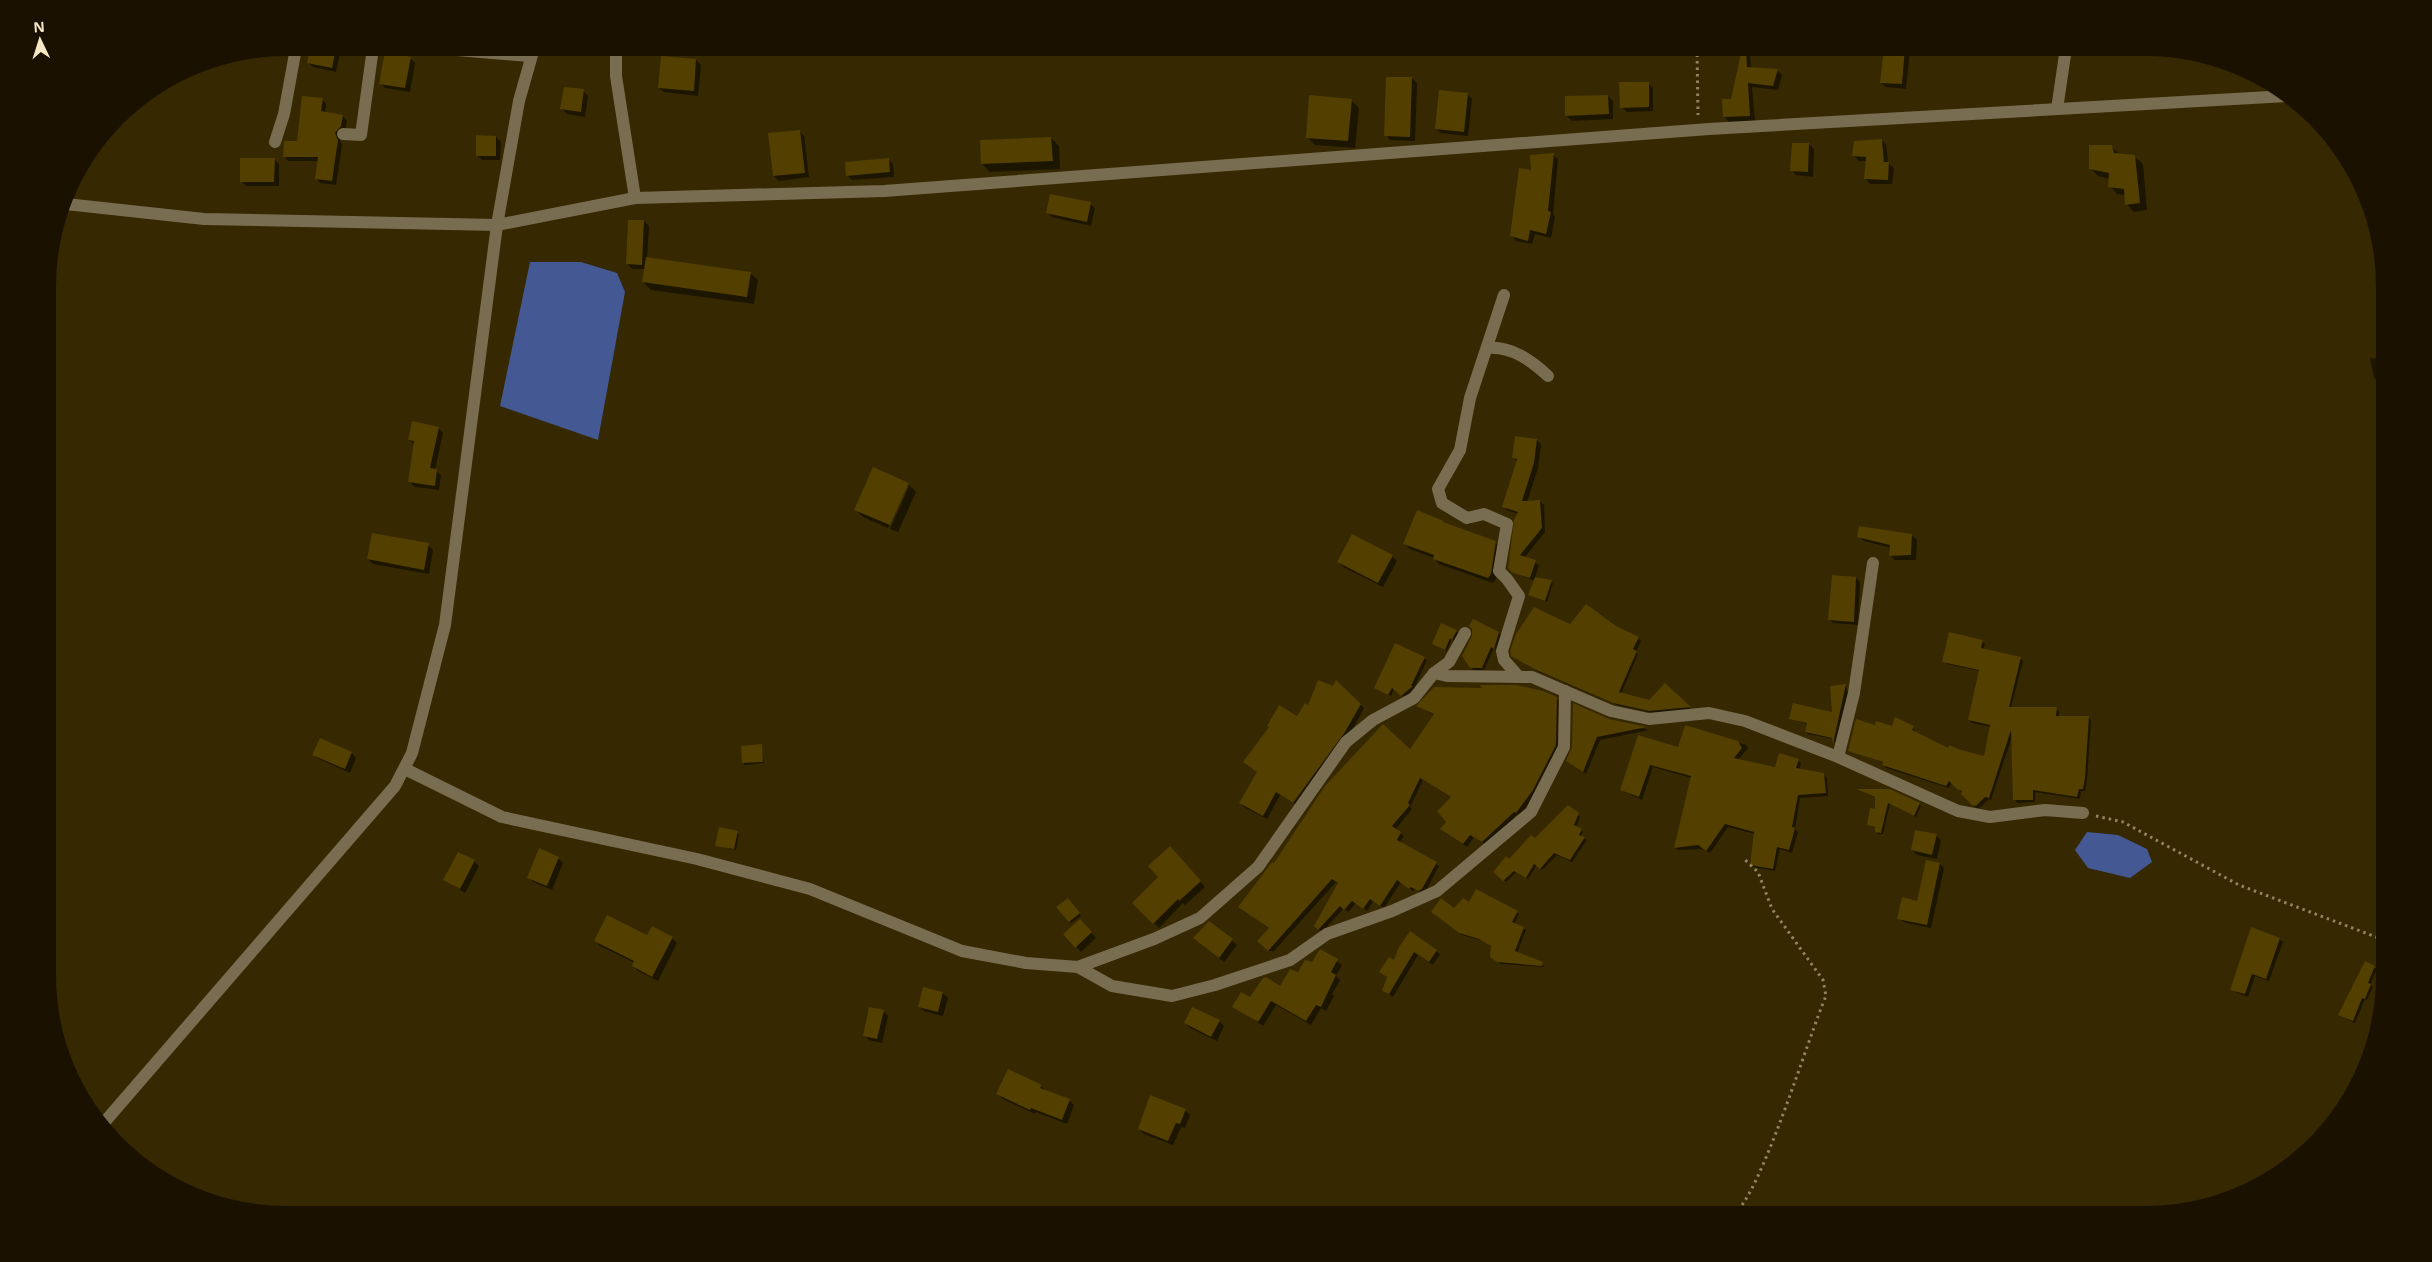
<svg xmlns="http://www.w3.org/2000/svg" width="2432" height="1262" font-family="'Open Sans',sans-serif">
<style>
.water{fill:#445894}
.shadow{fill:#0007}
.building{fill:#533f00}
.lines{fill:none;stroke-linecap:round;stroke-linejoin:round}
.path{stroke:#93845f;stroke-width:3;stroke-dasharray:2.5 4;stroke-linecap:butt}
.minor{stroke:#796d51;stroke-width:12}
</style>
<rect width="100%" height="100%" fill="#362800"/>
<g class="water">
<polygon points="530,262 581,262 617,273 625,292 598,440 500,406"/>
<polygon points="2087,832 2118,835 2147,849 2152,862 2130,878 2088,868 2075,850"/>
</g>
<g class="shadow">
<polygon points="311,48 340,48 341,49 336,72 313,67 308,62"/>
<polygon points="1885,48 1907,48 1910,50 1906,89 1886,87 1881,83"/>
<polygon points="1745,51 1750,56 1751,68 1777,70 1782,75 1778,90 1752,87 1755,121 1729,122 1724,117 1732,100"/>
<polygon points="410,58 415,63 410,92 385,88 381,83"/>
<polygon points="696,60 701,65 698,96 664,92 659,88"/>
<polygon points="1412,78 1417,83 1415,141 1390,140 1386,135"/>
<polygon points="1648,83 1653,88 1653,111 1627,112 1622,107"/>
<polygon points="583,91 588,96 585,117 567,114 562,109"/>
<polygon points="1467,94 1472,99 1468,136 1441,133 1436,129"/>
<polygon points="1608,96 1613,101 1613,119 1572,121 1567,116 1567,97"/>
<polygon points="322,99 326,104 325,113 343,116 347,121 345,131 339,138 342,145 336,185 320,183 316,178 319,161 288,161 284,156 299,142"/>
<polygon points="1351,100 1359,108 1355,148 1315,145 1307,137"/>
<polygon points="799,131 804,136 809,177 779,181 774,176"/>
<polygon points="496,137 501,142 500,160 482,160 477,155"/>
<polygon points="1051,138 1059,146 1060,169 990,172 982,164"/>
<polygon points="1882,140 1886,145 1888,163 1894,168 1892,184 1870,184 1866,179 1867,161 1859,161 1854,156"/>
<polygon points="1809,144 1814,149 1813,177 1796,175 1792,170"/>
<polygon points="2111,146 2119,154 2135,157 2143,164 2147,210 2134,212 2126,204 2126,195 2117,194 2110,186 2110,179 2098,176 2090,168"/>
<polygon points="1553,155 1558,159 1553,214 1555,217 1551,238 1535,234 1532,244 1516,241 1512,236 1532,171"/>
<polygon points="274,159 279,164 279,186 246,186 241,181"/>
<polygon points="888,159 893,164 894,177 852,180 847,175"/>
<polygon points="1090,204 1095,208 1091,226 1052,217 1047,212"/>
<polygon points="644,221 649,226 647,259 750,273 758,280 754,304 651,290 643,282 645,269 632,269 628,264"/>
<polygon points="2370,358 2383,359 2383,383 2374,378"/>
<polygon points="438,428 443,433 435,470 441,475 439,490 415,487 410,482 414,444 409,440"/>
<polygon points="1537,440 1541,444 1538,468 1527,502 1540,501 1544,505 1545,532 1524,558 1539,565 1535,578 1553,583 1547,602 1532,596 1535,581 1513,572 1518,514 1507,510 1503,506 1517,462 1514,458"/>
<polygon points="908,484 916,492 898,532 890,529 909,486 906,486 888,528 863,517 856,510"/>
<polygon points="1443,522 1447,525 1495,542 1500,547 1496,579 1493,583 1439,564 1434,558 1410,549 1405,544"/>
<polygon points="1912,535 1917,540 1916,560 1895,560 1890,555 1891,548 1864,541 1859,536"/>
<polygon points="428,545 433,550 429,574 373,564 368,559"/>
<polygon points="1392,556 1397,561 1383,587 1343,567 1339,562"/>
<polygon points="1856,578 1860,582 1858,625 1833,623 1829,619"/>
<polygon points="1441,625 1459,633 1454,641 1452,639 1447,651 1433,644"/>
<polygon points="1571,625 1616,627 1638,638 1641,641 1636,652 1638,654 1621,694 1649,702 1665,685 1691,709 1653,713 1617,705 1537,671 1515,658 1512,651"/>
<polygon points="1499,633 1501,635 1496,650 1494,648 1484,670 1473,670 1471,667"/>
<polygon points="1982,641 1985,644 1983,650 2020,658 2023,661 2011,708 2056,708 2059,711 2059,718 2088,717 2091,720 2087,781 2085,791 2081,791 2080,799 2035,792 2035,802 2017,803 2015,800 2012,737 1991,800 1989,799 1979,808 1976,808 1952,782 1949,788 1886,768 1884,763 1849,750 1876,726 1913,727 1915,733 1948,749 1985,758 1991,727 1972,723 1969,720 1980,671 1947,664 1944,661"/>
<polygon points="1396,645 1427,660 1414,689 1404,697 1394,689 1391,696 1377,689"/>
<polygon points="1336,682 1364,708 1349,736 1298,806 1280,795 1267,819 1244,807 1240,803 1298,717 1333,688"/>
<polygon points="1846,686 1848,694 1835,744 1834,739 1808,734 1806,732 1808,724 1790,719 1834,713 1831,687"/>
<polygon points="1556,698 1559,701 1559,749 1536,794 1520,816 1518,814 1486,845 1474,837 1467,847 1445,832 1452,798 1423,780 1410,807 1412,809 1395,830 1404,836 1399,843 1439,866 1425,892 1422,893 1414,889 1413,891 1401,882 1384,908 1373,901 1367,911 1356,903 1348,912 1344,908 1322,932 1318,929 1339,884 1336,882 1274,951 1269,951 1259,941 1270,929 1243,910 1274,865 1411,751 1434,715 1417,706"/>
<polygon points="1609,720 1649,730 1600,740 1586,774 1567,761 1573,747"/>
<polygon points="1686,727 1746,745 1748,748 1738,760 1776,768 1798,760 1801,763 1799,770 1823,774 1827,778 1828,796 1800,798 1795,829 1798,832 1792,853 1780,849 1775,871 1754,867 1751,864 1755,834 1728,827 1710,853 1702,849 1678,850 1675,848 1692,778 1653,767 1642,800 1621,790 1639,736 1679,749"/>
<polygon points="761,745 764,763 745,765 743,763"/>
<polygon points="352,753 356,758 350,773 319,759 314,754"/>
<polygon points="1859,790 1919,804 1921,806 1916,817 1890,804 1883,834 1878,834 1876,828 1868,825 1876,810 1876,798"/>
<polygon points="1578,814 1580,817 1576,827 1583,832 1580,837 1587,840 1572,862 1557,855 1542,870 1537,865 1528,879 1516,872 1506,882 1494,872 1535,839"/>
<polygon points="737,832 739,834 736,850 717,845"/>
<polygon points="1936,835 1941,840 1937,859 1917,855 1912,850"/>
<polygon points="1175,853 1205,887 1185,905 1183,903 1159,928 1134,903 1160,877"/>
<polygon points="558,858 563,863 552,890 533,882 529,877"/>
<polygon points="474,861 479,866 465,893 445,880"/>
<polygon points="1927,861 1940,864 1944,868 1931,928 1903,922 1899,918 1918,902"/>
<polygon points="1070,902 1081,916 1071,923 1069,921"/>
<polygon points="1469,904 1517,912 1519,914 1514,924 1526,930 1517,953 1542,963 1544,967 1501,964 1494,959 1492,946 1483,941 1462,935 1434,914"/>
<polygon points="1080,920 1096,938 1081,952 1064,934"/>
<polygon points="1209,922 1237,945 1224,962 1200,943"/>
<polygon points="1410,933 1440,954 1433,965 1418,955 1393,997 1383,990 1388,978 1381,972 1394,961"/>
<polygon points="648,937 672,938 677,943 658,981 638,971 633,966 635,963 600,946 596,941"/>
<polygon points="2279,939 2283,942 2269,981 2255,976 2248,997 2235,992 2232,989"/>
<polygon points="1320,951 1342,965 1336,976 1340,980 1332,994 1334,996 1326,1011 1321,1008 1311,1025 1276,1005 1263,1026 1234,1007 1281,988 1313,963"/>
<polygon points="2365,963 2377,969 2370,985 2373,987 2367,1000 2365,999 2355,1023 2340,1015"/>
<polygon points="943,993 948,998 943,1016 924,1011 919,1006"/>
<polygon points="883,1011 888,1016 882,1043 869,1040 864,1035"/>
<polygon points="1219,1021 1224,1026 1217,1041 1190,1028 1185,1023"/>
<polygon points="1041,1086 1046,1091 1069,1100 1074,1105 1067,1124 1036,1112 1035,1114 1003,1099 998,1094"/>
<polygon points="1185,1110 1190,1115 1185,1128 1181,1127 1173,1145 1144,1134 1139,1129"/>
</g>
<g class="building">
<polygon points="310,48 336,48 332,68 307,63"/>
<polygon points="1884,48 1905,48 1902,84 1880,83"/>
<polygon points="1742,49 1746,49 1747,67 1778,69 1773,86 1748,83 1750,116 1723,117 1722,99 1731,99"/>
<polygon points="385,51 411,57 405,88 379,84"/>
<polygon points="661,56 696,59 694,91 658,88"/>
<polygon points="1386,77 1412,77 1410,137 1384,136"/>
<polygon points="1619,82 1649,82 1649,107 1620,108"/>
<polygon points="564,87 584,89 581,112 560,109"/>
<polygon points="1439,90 1468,93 1464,132 1435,129"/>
<polygon points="1309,95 1352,99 1348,141 1306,138"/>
<polygon points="1608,95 1609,114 1565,116 1565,96"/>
<polygon points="302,96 323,98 321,111 343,115 341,126 335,133 338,140 332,181 315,179 318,157 283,157 284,141 297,141"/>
<polygon points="800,130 805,173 773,176 768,133"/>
<polygon points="476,135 496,136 496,156 476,156"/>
<polygon points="1051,137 1053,161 981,164 980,140"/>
<polygon points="1882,139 1884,162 1889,162 1888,180 1864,179 1866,157 1852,156 1854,141"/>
<polygon points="1792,143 1809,143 1808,172 1790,171"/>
<polygon points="2089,145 2112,145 2114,153 2135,155 2140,203 2125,205 2124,189 2108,187 2109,173 2089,169"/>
<polygon points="1554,153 1548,211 1551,212 1546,234 1530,230 1528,241 1510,236 1519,168 1531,170 1530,155"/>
<polygon points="240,158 275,158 274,182 240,182"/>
<polygon points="889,158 890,172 846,176 845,162"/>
<polygon points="1050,194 1091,202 1087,222 1046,213"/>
<polygon points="628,220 644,220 642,265 626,264"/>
<polygon points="646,257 751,272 747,297 642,282"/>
<polygon points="412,421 439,427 430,468 437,469 435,486 408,482 414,441 408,440"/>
<polygon points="1515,436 1537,439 1534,463 1522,501 1540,500 1542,528 1520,555 1536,560 1530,578 1513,573 1508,568 1514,520 1518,512 1502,507 1517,459 1512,458"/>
<polygon points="873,467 909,483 890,525 854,510"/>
<polygon points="1417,510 1444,521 1443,522 1496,541 1491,574 1488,578 1433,559 1434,555 1403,544"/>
<polygon points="1859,526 1912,534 1911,555 1889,556 1890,545 1857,537"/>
<polygon points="372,533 429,543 424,570 367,559"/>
<polygon points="1352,534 1393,555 1378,583 1337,562"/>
<polygon points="1832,575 1856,577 1854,622 1828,620"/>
<polygon points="1535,577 1552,580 1545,601 1528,595"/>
<polygon points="1586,604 1616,626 1639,637 1633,649 1637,651 1619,692 1649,700 1665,683 1691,707 1649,711 1613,703 1534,669 1511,656 1510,651 1516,634 1534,607 1570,624"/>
<polygon points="1473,619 1499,632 1494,649 1491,647 1482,668 1470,668 1462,656 1472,636 1472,629 1469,626"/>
<polygon points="1441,623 1457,630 1452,640 1450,638 1445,650 1432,644"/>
<polygon points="1949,632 1983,640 1981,648 2021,657 2009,707 2057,707 2056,716 2089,716 2085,778 2083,789 2079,789 2077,797 2033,790 2033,800 2013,800 2011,730 1989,798 1985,797 1976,806 1972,805 1961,794 1962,791 1957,789 1949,781 1946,786 1882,765 1883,762 1848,751 1856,719 1875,725 1876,721 1892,726 1895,717 1914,726 1912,730 1948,748 1949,745 1961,750 1984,756 1990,725 1968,720 1979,670 1942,662"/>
<polygon points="1395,643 1425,657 1411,686 1413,686 1401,696 1392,688 1388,695 1374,688"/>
<polygon points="1318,680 1333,686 1336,680 1361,704 1345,732 1293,803 1276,792 1263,816 1239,803 1257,772 1243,762 1269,727 1267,726 1279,705 1297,716 1305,703 1308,705"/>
<polygon points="1846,684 1833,744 1832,738 1805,732 1807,723 1789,719 1793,703 1832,712 1830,686"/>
<polygon points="1480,685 1516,685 1543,691 1557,697 1556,745 1533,790 1516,813 1514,812 1482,842 1470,835 1463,844 1440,829 1446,822 1437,811 1451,797 1420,778 1408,803 1410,805 1392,826 1401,832 1397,840 1437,862 1422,889 1418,891 1411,887 1409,889 1397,880 1380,906 1370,899 1363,909 1352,901 1344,910 1340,906 1318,930 1314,926 1338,883 1332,879 1268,951 1257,941 1269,928 1238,907 1272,862 1274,863 1325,786 1383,724 1410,749 1434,714 1416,706 1434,687 1482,688"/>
<polygon points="1573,703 1609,719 1647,727 1597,737 1583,772 1566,761 1572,747"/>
<polygon points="1685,725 1738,741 1742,748 1734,758 1775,767 1779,753 1799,759 1796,768 1824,773 1826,793 1798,795 1792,827 1795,828 1789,850 1777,847 1773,869 1750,865 1754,832 1725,824 1706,851 1698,845 1674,848 1691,776 1650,765 1639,797 1620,790 1638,735 1678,747"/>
<polygon points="320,738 352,752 345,769 312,755"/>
<polygon points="762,744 763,762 742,763 741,746"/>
<polygon points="1856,789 1890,789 1920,803 1914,816 1888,803 1881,833 1875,832 1875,827 1867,825 1870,808 1875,809 1875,797"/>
<polygon points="1568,805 1579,813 1574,825 1582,829 1579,835 1585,837 1570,860 1554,853 1540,869 1534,864 1526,878 1514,871 1503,881 1493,872 1506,856 1509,859 1531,835 1535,838"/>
<polygon points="719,827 738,831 734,849 715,846"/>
<polygon points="1915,830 1937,834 1932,855 1911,850"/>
<polygon points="1170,846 1201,881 1179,901 1178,899 1153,924 1132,903 1158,877 1148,866"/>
<polygon points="539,848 559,857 547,886 527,878"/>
<polygon points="458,852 475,860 460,889 443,880"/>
<polygon points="1926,860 1940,863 1927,925 1897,919 1902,897 1917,901"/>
<polygon points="1476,889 1518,911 1512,922 1524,927 1515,951 1543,962 1542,966 1497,962 1490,957 1491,946 1479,939 1459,933 1431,912 1441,898 1454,908 1463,898 1469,902"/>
<polygon points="1068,898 1080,913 1069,922 1056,907"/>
<polygon points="607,915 647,935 652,926 673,937 652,977 632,966 634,961 594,941"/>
<polygon points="1080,919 1092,932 1075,948 1063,934"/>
<polygon points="1209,921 1233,939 1219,958 1193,938"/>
<polygon points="2251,927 2280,938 2266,979 2252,974 2245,994 2230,990"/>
<polygon points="1410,931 1437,950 1429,962 1414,952 1389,994 1382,991 1387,977 1379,972 1389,957 1394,960 1399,947"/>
<polygon points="1320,949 1338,959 1331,972 1336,975 1321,1007 1316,1005 1306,1021 1271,1001 1258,1022 1232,1007 1241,992 1250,997 1263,978 1266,977 1280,986 1290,969 1298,972 1305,960 1312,962"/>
<polygon points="2365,961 2375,966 2368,983 2371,984 2365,999 2362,998 2353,1021 2338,1015"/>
<polygon points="923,987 943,992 938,1012 918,1007"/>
<polygon points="869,1007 884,1010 877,1039 863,1036"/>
<polygon points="1192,1007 1220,1020 1211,1037 1184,1023"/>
<polygon points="1008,1069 1042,1085 1040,1088 1070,1099 1062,1120 1031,1108 1030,1110 996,1094"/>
<polygon points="1150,1095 1186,1109 1180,1124 1176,1123 1168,1141 1138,1129"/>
</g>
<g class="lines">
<g class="path">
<polyline points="1697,48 1698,115"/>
<polyline points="2096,816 2123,822 2239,885 2384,940"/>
<path d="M1733,1214C1759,1201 1810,1032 1826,996L1823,980L1772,909L1758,872L1743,858"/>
</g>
<g class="minor">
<polyline points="433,48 529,56"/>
<polyline points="616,48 616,76 635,198"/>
<polyline points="2057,109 2066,48"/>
<polyline points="343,134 361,135 373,48"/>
<polyline points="275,142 284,114 296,48"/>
<polyline points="66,204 204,219 497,225 635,198 884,191 1709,129 2287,96"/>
<polyline points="1504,295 1470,398 1460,450 1438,489 1442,503 1467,518 1484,514 1507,524 1499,571 1507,579 1519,596 1502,651 1504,660 1519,677"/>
<path d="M1487,348C1511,346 1531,360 1548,376"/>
<polyline points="1434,673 1449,662 1465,633"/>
<polyline points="1838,757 1854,693 1873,563"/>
<polyline points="405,769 502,817 697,859 810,889 962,951 1026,963 1078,967 1154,939 1200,918 1258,867 1346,742 1373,720 1414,698 1434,673 1447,676 1532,677 1611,711 1649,719 1709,713 1745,721 1838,757 1958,811 1990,817 2045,810 2083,813"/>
<polyline points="1078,967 1112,986 1172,996 1215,985 1290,960 1327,934 1392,911 1437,891 1531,812 1564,747 1565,691"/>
<polyline points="102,1125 395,786 412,753 445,625 497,225 519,101 534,48"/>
</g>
</g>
<path d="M0 0H2432V1262H0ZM286 56H2146A230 230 0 0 1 2376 286V976A230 230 0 0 1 2146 1206H286A230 230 0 0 1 56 976V286A230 230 0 0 1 286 56Z" fill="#1a1100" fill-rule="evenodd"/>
<g transform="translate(40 40) rotate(356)" stroke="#1a1100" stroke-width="4" paint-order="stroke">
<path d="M0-4L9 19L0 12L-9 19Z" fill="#f7e8c5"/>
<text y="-8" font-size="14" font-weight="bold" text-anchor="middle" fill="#f7e8c5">N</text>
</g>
</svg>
